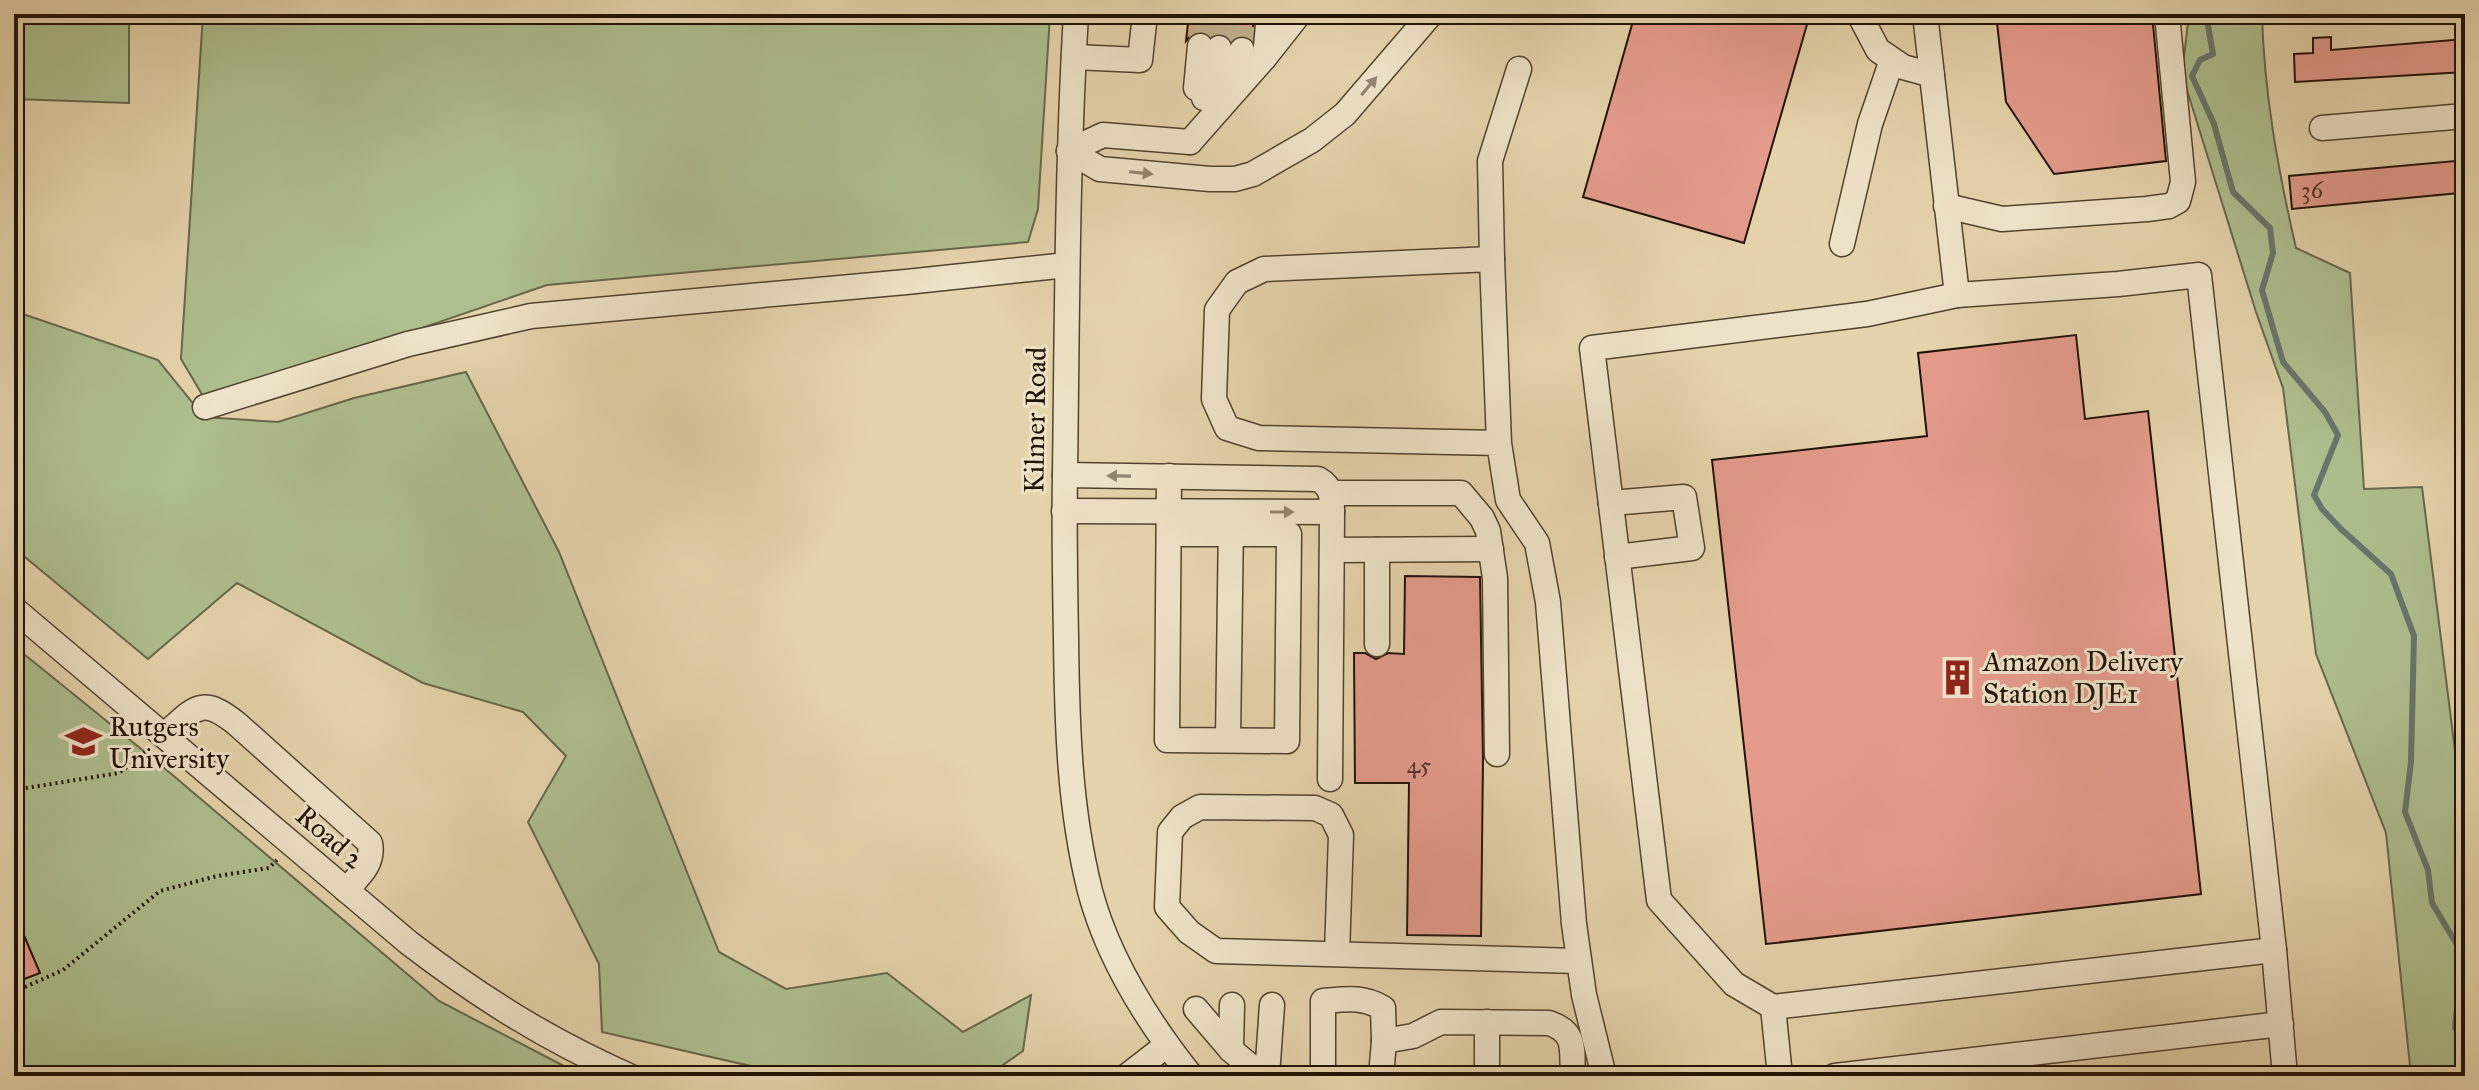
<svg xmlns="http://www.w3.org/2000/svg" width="2479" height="1090" font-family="'IM FELL Great Primer',serif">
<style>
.green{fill:#aebe8e;stroke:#68684a;stroke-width:2}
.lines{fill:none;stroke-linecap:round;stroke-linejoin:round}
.stream{stroke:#68756c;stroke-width:6}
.building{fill:#e49b8c;stroke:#211305;stroke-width:2}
.minor-tunnel{stroke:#bead8a;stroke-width:24;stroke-dasharray:24 12;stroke-linecap:butt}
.minor-casing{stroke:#52432e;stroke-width:27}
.path{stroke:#211305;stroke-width:4;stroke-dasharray:2 4;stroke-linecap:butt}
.minor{stroke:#eee2c8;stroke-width:24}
.oneway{fill:#928570}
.labels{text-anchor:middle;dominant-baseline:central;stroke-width:6;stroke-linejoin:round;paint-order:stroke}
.number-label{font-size:24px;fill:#523527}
.street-label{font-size:28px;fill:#211305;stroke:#eee2c8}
.poi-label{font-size:28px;fill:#211305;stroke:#eee2c8;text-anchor:start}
</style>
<rect width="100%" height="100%" fill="#e5d3ab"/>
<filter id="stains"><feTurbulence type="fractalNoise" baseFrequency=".0025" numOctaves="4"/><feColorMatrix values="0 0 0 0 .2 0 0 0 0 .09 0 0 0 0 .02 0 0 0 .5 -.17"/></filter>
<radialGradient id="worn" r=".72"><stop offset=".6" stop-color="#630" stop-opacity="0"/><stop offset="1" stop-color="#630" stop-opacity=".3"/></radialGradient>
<g class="green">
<polygon points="203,14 1050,14 1038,209 1028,242 547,285 387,340 203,396 181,359"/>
<path d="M2189,14H2262C2264,93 2278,170 2296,248L2350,273L2364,489L2422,487L2465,831V1076H2411L2386,833L2316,654L2283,388L2256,312L2182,74Z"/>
<polygon points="14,16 129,21 129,103 14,99"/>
<polygon points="14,311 158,360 204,417 278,422 354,398 466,372 559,552 719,952 786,989 887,973 963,1032 1031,995 1023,1051 987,1076 794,1076 602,1032 599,964 528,822 566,756 523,712 423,683 237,583 148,659 14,548"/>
<polygon points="14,646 156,761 439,1001 583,1076 14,1076"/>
</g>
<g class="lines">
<polyline class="stream" points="2206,14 2213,54 2200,60 2192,76 2214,124 2233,192 2270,228 2273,253 2262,290 2283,362 2325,412 2338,435 2314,495 2322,509 2341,529 2391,574 2414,636 2411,762 2405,812 2428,870 2432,903 2462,953 2455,1028 2465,1038"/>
</g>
<g class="building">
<polygon points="1189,14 1254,14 1252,39 1241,35 1231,40 1223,34 1211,36 1201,31 1193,33 1186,41"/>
<polygon points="1635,14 1810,14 1744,243 1583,197"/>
<polygon points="1996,14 2152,14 2166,161 2054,174 2006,102"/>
<polygon points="2331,37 2331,50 2465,39 2465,72 2295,82 2294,54 2313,53 2313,38"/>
<polygon points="2455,161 2459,193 2292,209 2289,176"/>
<polygon points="2076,335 2085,419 2148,411 2201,894 1766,944 1712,460 1927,436 1918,353"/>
<polygon points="1405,576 1480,577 1483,759 1481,936 1407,935 1409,783 1355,783 1354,653 1365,653 1376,659 1388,653 1404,654"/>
<polygon points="14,912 40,973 14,983"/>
</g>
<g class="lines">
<g class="minor-tunnel">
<polyline points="1200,46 1204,14"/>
<polyline points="1219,48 1223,14"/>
<polyline points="1242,50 1246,14"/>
</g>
<defs>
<g id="minor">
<path d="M1076,14C1067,167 1067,321 1065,475C1064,529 1065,584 1066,638C1067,724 1069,807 1090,891C1108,959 1148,1022 1191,1076"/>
<polyline points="1859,14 1878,50 1903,67 1932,75"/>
<polyline points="1925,14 1957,295"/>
<polyline points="1074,57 1140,60 1145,14"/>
<polyline points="1265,57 1299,14"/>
<polyline points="1196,88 1200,46"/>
<polyline points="1204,98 1219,48"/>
<polyline points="1215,98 1242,50"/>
<polyline points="2322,128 2465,116"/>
<polyline points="1190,142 1265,57 1269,14"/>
<polyline points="1069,151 1100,169 1210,179 1235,179 1253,174 1312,140 1345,114 1431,14"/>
<polyline points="1069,151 1103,135 1190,142"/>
<polyline points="1946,206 2002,219 2147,209 2169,206 2178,201 2183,182 2167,14"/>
<polyline points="1842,244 1870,124 1892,60"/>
<polyline points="1492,259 1490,161 1519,69"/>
<polyline points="205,407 408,344 531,316 906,282 1067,265"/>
<polyline points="1499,443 1259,438 1227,428 1214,399 1217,310 1237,282 1264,269 1492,259 1499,443 1508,500 1537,543 1548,602 1574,924 1584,995 1604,1076"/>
<polyline points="1332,493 1461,493 1482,518 1488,531 1495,578 1497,754"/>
<polyline points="1611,503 1684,497 1692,548 1617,557"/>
<path d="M1064,511L1332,512C1332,496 1332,487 1318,479L1065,475"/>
<polyline points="1169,534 1289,534 1287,741 1167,740 1169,476"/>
<polyline points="1332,550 1491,549"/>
<polyline points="1377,550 1377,644"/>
<path d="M14,609L409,943C481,998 546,1039 629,1076"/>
<path d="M165,735C195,708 201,695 237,724L370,843C374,864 359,876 346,890"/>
<polyline points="1228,739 1231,520"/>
<polyline points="1330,779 1332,512"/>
<polyline points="1337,954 1341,835 1331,815 1315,808 1200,807 1182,817 1170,832 1167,907 1189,932 1216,951 1579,961"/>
<polyline points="1773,1007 2274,950"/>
<polyline points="1196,1009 1231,1050 1262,1076"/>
<polyline points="1231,1050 1232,1005"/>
<polyline points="1127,1076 1167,1045"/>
<polyline points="1267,1076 1272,1005"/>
<path d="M1323,1076V1001C1346,999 1363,996 1383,1008L1384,1041L1413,1036L1441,1022L1549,1023C1578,1033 1571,1050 1573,1076"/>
<polyline points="1381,1076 1384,1041"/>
<polyline points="1487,1076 1487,1022"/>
<polyline points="1780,1076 1773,1007 1734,984 1659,900 1592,348 1867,314 1957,295 2118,284 2199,275 2274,950 2285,1076"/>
<polyline points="1835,1076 2281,1024"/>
</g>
</defs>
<use href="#minor" class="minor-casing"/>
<g class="path">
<polyline points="14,790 119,773 148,750"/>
<polyline points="14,992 63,970 160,891 217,876 269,868 277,860"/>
</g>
<use href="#minor" class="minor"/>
</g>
<defs><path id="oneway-solid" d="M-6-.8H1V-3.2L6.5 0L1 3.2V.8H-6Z" transform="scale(2)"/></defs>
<g class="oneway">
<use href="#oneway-solid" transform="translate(1369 86) rotate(-50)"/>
<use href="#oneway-solid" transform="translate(1141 173) rotate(6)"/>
<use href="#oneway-solid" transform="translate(1119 476) rotate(-179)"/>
<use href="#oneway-solid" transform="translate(1282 512)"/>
</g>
<defs>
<symbol id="building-bare" viewBox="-9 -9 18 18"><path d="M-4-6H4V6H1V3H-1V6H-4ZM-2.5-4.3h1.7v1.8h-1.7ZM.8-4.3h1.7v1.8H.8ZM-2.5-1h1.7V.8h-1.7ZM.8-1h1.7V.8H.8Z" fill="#8f2418" stroke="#eee2c8" stroke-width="2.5" paint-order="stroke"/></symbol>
<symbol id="university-bare" viewBox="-9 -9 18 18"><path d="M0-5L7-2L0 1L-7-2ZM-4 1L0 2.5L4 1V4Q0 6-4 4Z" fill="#8f2418" stroke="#eee2c8" stroke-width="2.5" paint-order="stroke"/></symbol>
</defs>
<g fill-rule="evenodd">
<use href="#building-bare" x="1932" y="652" width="51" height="51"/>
<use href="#university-bare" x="58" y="716" width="51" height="51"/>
</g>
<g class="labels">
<g class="number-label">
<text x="2312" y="190">36</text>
<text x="1419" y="765">45</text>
</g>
<g class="street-label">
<text transform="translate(1035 420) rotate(-89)">Kilmer Road</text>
<text transform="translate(330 837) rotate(41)">Road 2</text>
</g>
<g class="poi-label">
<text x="1983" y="661">Amazon Delivery<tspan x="1983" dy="32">Station DJE1</tspan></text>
<text x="109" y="726">Rutgers<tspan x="109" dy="32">University</tspan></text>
</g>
</g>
<rect width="2479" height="1090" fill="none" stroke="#e5d3ab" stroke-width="48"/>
<rect x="16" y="16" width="2447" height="1058" fill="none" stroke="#211305" stroke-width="4"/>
<rect x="24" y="24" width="2431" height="1042" fill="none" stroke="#211305" stroke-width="2"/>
<rect width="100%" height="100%" filter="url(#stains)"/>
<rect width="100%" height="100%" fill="url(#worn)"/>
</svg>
